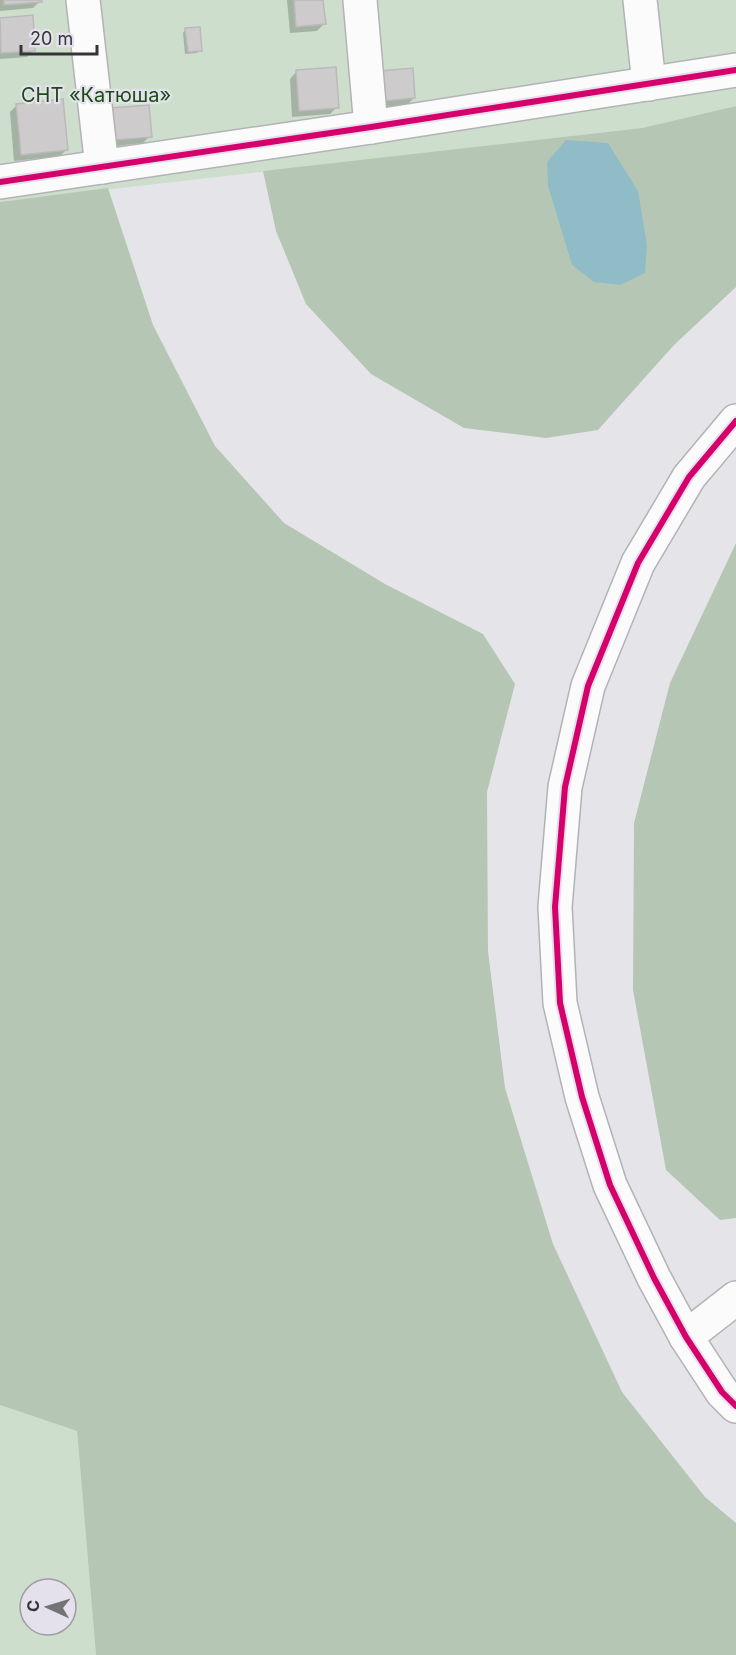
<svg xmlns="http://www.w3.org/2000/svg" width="736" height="1655" font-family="Inter,sans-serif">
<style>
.green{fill:#cddfcc;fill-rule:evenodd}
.forest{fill:#b5c7b4}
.water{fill:#90bcc8}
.shadow{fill:#0003}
.building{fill:#cdcbcc;stroke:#bbb9ba;stroke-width:1.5}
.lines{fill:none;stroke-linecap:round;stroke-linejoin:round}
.minor-casing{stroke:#b3b2b6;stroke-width:36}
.minor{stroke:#fbfbfc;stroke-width:33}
.cycleway-casing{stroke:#e4e1ec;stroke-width:10}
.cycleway{stroke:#d6006c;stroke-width:6}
.labels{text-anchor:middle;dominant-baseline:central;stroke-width:4.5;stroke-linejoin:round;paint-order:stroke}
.park-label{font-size:20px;fill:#1a4b16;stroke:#e4e1ec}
</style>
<rect width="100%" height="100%" fill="#e5e4e9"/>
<g class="green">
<polygon points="0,0 736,0 736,106 642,128 0,202"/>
<path d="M0,1405L77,1431L96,1655H0ZM30,1589H66V1625H30Z"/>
</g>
<g class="forest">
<polygon points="736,106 736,287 674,345 598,430 546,438 464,428 371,374 306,304 276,231 263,171 642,128"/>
<polygon points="108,188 153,325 215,446 284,523 385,584 483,634 515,684 487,792 488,951 505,1088 553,1244 622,1392 705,1497 736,1523 736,1655 96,1655 77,1431 0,1405 0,202"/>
<polygon points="736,543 736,1218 720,1220 666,1170 633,990 634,823 670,683"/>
</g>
<polygon class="water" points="566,140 608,143 638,191 647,245 645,273 620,285 594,282 572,265 548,186 547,162"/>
<g class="shadow">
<polygon points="0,0 40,0 40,1 33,8 0,11"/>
<polygon points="287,0 322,0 324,24 317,31 290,33"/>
<polygon points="31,17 34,50 27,57 0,59 0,19"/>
<polygon points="186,29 200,50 197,53 185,54 183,33"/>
<polygon points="297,71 337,107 330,114 292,117 290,79"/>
<polygon points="374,79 414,98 407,105 376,107"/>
<polygon points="17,105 67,149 60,156 14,161 10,112"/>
<polygon points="105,117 150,136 143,143 107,147"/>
</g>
<g class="building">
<polygon points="4,0 42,0 42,2 4,5"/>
<polygon points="294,0 323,0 326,24 296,27"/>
<polygon points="33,15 35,51 1,53 0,18"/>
<polygon points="200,27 202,51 188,52 185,28"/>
<polygon points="336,67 339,108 299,111 296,70"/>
<polygon points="413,68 415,98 383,101 380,71"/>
<polygon points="63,99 68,150 21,155 16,104"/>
<polygon points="149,105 152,137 114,140 111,108"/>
</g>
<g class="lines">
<defs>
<g id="minor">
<polyline points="83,0 102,167"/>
<polyline points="360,0 371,127"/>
<polyline points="640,0 649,84"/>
<polyline points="0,182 371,127 736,70"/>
<polyline points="736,421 689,477 638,563 588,686 565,787 555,907 560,1003 582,1097 610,1185 654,1278 686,1337 722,1392 736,1406"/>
<polyline points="686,1337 736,1298"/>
</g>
</defs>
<use href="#minor" class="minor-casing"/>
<use href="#minor" class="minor"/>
<defs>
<g id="cycleway">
<polyline points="0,182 371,127 736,70"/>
<polyline points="736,421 689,477 638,563 588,686 565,787 555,907 560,1003 582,1097 610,1185 654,1278 686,1337 722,1392 736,1406"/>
</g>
</defs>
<use href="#cycleway" class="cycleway-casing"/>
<use href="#cycleway" class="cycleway"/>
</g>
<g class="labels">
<g class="park-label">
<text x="96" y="95">СНТ «Катюша»</text>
</g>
</g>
<g transform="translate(48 1607) rotate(274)"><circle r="28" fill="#e4e1ec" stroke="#9e9ca4" stroke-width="1.5"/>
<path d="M0-4.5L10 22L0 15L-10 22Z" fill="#737276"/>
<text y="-9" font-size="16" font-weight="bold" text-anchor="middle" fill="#353438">С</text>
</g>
<path d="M21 45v9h76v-9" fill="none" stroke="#353438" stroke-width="3"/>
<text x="30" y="45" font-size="18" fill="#353438" stroke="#e4e1ec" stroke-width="4.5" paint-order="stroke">20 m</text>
</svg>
